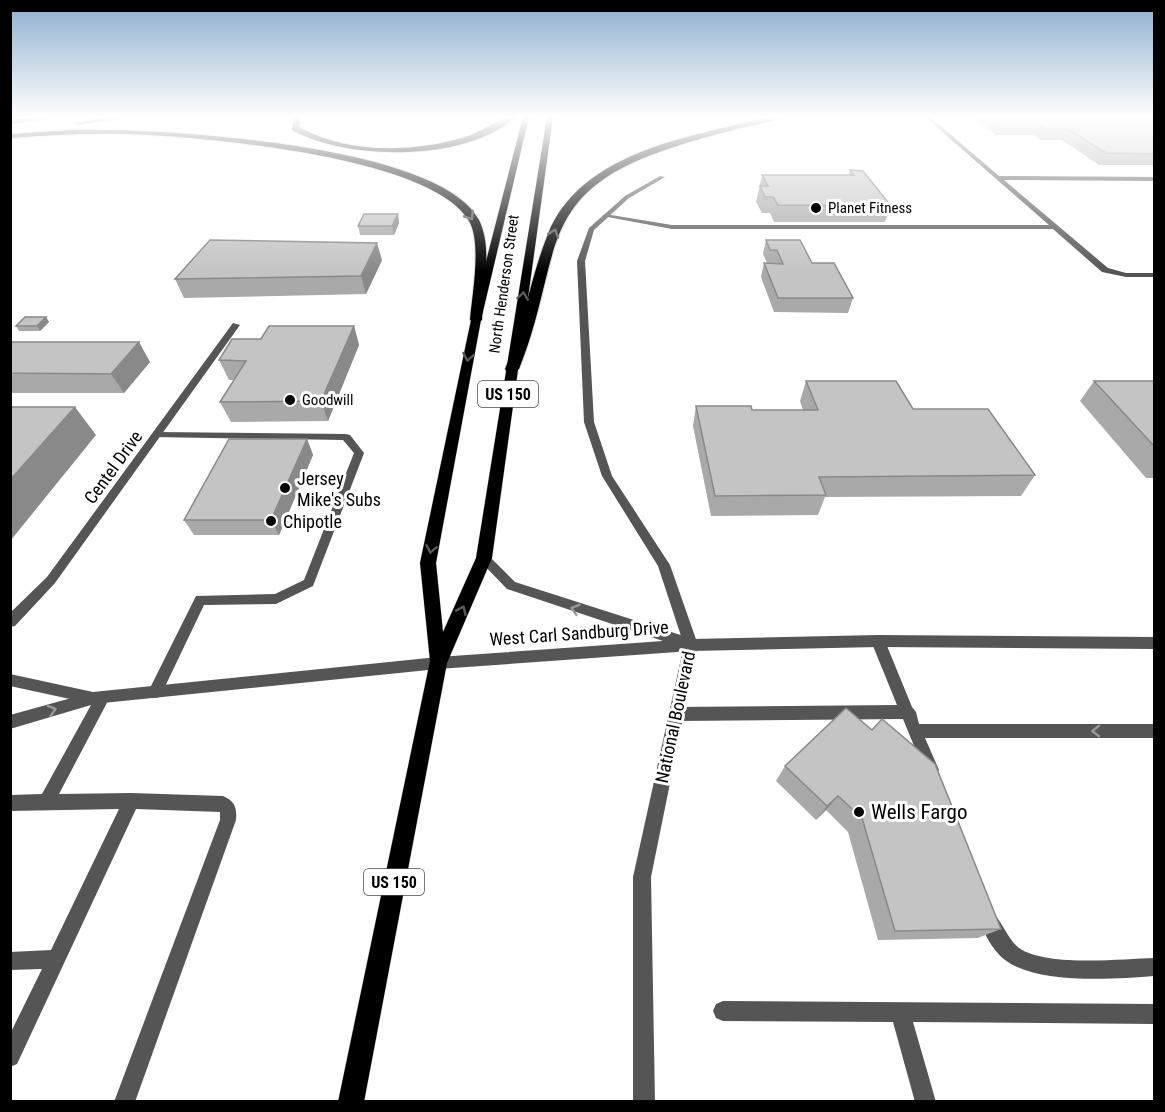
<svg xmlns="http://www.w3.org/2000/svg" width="1165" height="1112" font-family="'Roboto Condensed',sans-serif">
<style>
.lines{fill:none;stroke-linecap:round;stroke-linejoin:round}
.primary-casing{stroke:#dbdbdb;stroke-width:1}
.motorway-casing{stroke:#dbdbdb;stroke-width:2}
.service{fill:#555;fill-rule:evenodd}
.minor{fill:#555;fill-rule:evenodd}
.tertiary{fill:#555;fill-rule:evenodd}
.primary{fill:#000;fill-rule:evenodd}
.motorway{fill:#000;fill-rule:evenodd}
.wall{fill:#a9a9a9}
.shaded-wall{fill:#898989}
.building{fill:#c4c4c4;stroke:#898989;stroke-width:1.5}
.oneway{stroke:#595959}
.oneway2{stroke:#999}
.poi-dot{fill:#000;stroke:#fff;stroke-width:2}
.labels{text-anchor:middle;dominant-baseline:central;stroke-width:6;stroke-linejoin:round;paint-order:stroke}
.far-poi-label{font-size:15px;fill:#000;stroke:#fff;text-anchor:start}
.far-street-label{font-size:15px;fill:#000;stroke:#fff}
.shield{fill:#fff;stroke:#4c4c4c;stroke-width:1.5}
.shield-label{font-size:16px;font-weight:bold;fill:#000}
.street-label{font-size:18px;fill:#000;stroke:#fff}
.poi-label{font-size:18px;fill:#000;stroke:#fff;text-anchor:start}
.near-poi-label{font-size:21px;fill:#000;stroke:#fff;text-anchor:start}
</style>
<rect width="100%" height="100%" fill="#fff"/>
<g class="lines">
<defs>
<polygon id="primary" points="523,117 529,117 481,320 436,563 443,632 476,558 547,117 553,117 492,558 447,663 364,1102 338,1102 430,661 420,563 471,320"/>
<g id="motorway">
<polygon points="39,117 61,117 10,124 10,120"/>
<polygon points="111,117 130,117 78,125 74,123"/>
<path d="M294,117H300L299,127C347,154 413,153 465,137C480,133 502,116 516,117C466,162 348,161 292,130Z"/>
<path d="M769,117H781C770,123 754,125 741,128C718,134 694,140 671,148C532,193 564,257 519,369L512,373L507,372L505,369C524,325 530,278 548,234C581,151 693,136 769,117Z"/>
<path d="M70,130C151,128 438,142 479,220C493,248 483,291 482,320L476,324L470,320C472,295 482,243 469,221C431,155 201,137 129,134C89,133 50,135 10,138V134Z"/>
</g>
</defs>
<use href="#primary" class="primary-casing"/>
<use href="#motorway" class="motorway-casing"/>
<g class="service">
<polygon points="925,117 930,117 999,176 1154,177 1154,181 1004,180 1108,268 1126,273 1154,273 1154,277 1126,277 1102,272 1053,229 672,229 602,216 605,214 672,225 1049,225"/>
<polygon points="156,432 346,434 350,435 364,453 313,586 276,604 204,605 160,697 155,698 150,697 148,692 196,596 275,594 304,580 354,453 343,440 152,437 151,435"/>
<polygon points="484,553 488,555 515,582 690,638 695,640 697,644 695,648 690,650 507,589 480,561 478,558 480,555"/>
<polygon points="878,635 883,637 885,641 912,707 916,712 919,724 1154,724 1154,738 925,738 939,770 936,775 931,778 926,775 903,719 676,721 671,719 669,714 671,709 676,707 897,705 871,641 873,637"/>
<path d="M103,691L108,692L110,697L59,794L131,793L223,796C235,801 237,808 236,820L135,1102H114L220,820V812L136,809L17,1064L10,1067V1034L42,969L10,970V952L51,950L119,809L10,811V795L42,794L91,705L10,729V715L93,692L98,693Z"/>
<path d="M987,909C1000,914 1006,938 1019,948C1046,967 1121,959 1154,958V976C1115,979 1038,985 1005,960C992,950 984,933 978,918L981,912Z"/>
<polygon points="723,1001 1154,1004 1154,1024 913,1022 936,1102 915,1102 893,1022 723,1021 716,1018 713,1011 716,1004"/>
</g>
<g class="minor">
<polygon points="660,176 665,177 629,198 594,230 585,261 594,422 612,476 670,565 698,645 651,877 655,1102 633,1102 633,877 684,645 658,566 602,476 584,422 577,261 589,228 625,196"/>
<polygon points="233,323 240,325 55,583 15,626 10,627 10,613 47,577"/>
</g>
<polygon class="tertiary" points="878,635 1154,637 1154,649 878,647 691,651 438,669 93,704 10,686 10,674 93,692 438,657 691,639"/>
<use href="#primary" class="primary"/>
<use href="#motorway" class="motorway"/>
</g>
<g class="wall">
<polygon points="972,117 1155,117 1155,165 1099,165 1062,140 1040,140 1033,135 996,135"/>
<polygon points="850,170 891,206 885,222 774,222 770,213 762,213 756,202 762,175 849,175"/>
<polygon points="398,214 399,223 394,235 360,235 358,226"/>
<polygon points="766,240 812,263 853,298 848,313 774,312 761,277 764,263 767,263 763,254"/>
<polygon points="382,260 366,294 184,298 175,279"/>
<polygon points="46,317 49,322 40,331 19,331 16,326"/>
<polygon points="354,326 359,345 328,421 231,422 220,402 234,380 229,380 219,360 261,339"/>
<polygon points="10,342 150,362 124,393 10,393"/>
<polygon points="806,381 913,409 1035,475 1021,496 825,497 818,515 711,516 693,426 696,406 752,410 803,410 800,401"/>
<polygon points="1094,381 1155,381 1155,478 1146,478 1080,401"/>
<polygon points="307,439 313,455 279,535 194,535 184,520"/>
<polygon points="846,708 1001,929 978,938 878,940 848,832 826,810 816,820 776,781 785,766"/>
</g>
<g class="shaded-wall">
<polygon points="398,214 399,223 394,235 392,226"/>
<polygon points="377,243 382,260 366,294 361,276"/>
<polygon points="46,317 49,322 40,331 37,326"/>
<polygon points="354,326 359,345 328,421 321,401"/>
<polygon points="139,342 150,362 124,393 111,374"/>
<polygon points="75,407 96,435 11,540 10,539 10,480"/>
<polygon points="307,439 313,455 279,535 271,520"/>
<polygon points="838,796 826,810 816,820 827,806"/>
</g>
<g class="building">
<polygon points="990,117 1155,117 1155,154 1106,153 1068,129 1046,129 1038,124 1001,124"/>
<polygon points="850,170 863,171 891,206 778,205 773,197 765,197 760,186 768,186 762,175 854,175"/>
<polygon points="364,214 398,214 392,226 358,226"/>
<polygon points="210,240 377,243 361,276 175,279"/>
<polygon points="766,240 800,240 812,263 834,263 853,298 778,298 764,263 783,264 777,250 770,250"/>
<polygon points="25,317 46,317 37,326 16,326"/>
<polygon points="269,326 354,326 321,401 220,402 246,361 219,360 232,339 261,339"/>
<polygon points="10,342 139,342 111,374 10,373"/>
<polygon points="806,381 896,381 913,409 988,409 1035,475 819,477 826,495 715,496 696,406 751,406 752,410 818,410"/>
<polygon points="1094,381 1155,381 1155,447"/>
<polygon points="10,407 75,407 10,480"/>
<polygon points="229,439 307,439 271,520 184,520"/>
<polygon points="846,708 872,730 882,719 935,764 1001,929 895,931 862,818 838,796 827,806 785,766"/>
</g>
<defs><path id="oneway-chevron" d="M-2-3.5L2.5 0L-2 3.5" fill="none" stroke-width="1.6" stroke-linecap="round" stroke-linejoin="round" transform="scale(1.5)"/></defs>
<g class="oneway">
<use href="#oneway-chevron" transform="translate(470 216) rotate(57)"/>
<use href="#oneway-chevron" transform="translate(554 233) rotate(-71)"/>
<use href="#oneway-chevron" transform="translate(523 296) rotate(-82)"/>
<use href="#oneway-chevron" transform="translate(468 357) rotate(101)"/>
<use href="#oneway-chevron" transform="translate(431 549) rotate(101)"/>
<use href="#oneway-chevron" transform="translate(462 610) rotate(-66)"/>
</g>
<g class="oneway2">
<use href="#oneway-chevron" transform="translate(575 609) rotate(-163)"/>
<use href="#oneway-chevron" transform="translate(52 710) rotate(-16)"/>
<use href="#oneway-chevron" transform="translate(1096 731) rotate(-180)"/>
</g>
<linearGradient id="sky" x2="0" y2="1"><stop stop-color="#8cadcc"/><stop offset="0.43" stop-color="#fff"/><stop offset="1" stop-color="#fff" stop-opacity="0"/></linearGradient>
<rect width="1165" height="272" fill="url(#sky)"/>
<g class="poi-dot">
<circle cx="816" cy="208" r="6"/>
<circle cx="290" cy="400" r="6"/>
<circle cx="285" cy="488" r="6"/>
<circle cx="271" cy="521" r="6"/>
<circle cx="859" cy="812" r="6"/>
</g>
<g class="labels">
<g class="far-poi-label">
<text x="828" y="208">Planet Fitness</text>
<text x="302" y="400">Goodwill</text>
</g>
<g class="far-street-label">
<text transform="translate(504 284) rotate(-82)">North Henderson Street</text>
</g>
<g class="shield">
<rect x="478" y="381" width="60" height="26" rx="4.5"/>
<rect x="364" y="869" width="60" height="26" rx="4.5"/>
</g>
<g class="shield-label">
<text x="508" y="394">US 150</text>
<text x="394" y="882">US 150</text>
</g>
<g class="street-label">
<text transform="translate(113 467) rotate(-54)">Centel Drive</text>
<text transform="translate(579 633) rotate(-4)">West Carl Sandburg Drive</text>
<text transform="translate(675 717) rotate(-78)">National Boulevard</text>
</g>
<g class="poi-label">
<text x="297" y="478">Jersey<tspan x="297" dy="21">Mike's Subs</tspan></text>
<text x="283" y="521">Chipotle</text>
</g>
<g class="near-poi-label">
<text x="871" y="812">Wells Fargo</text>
</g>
</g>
<rect width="1165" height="1112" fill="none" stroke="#000000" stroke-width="24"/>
</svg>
